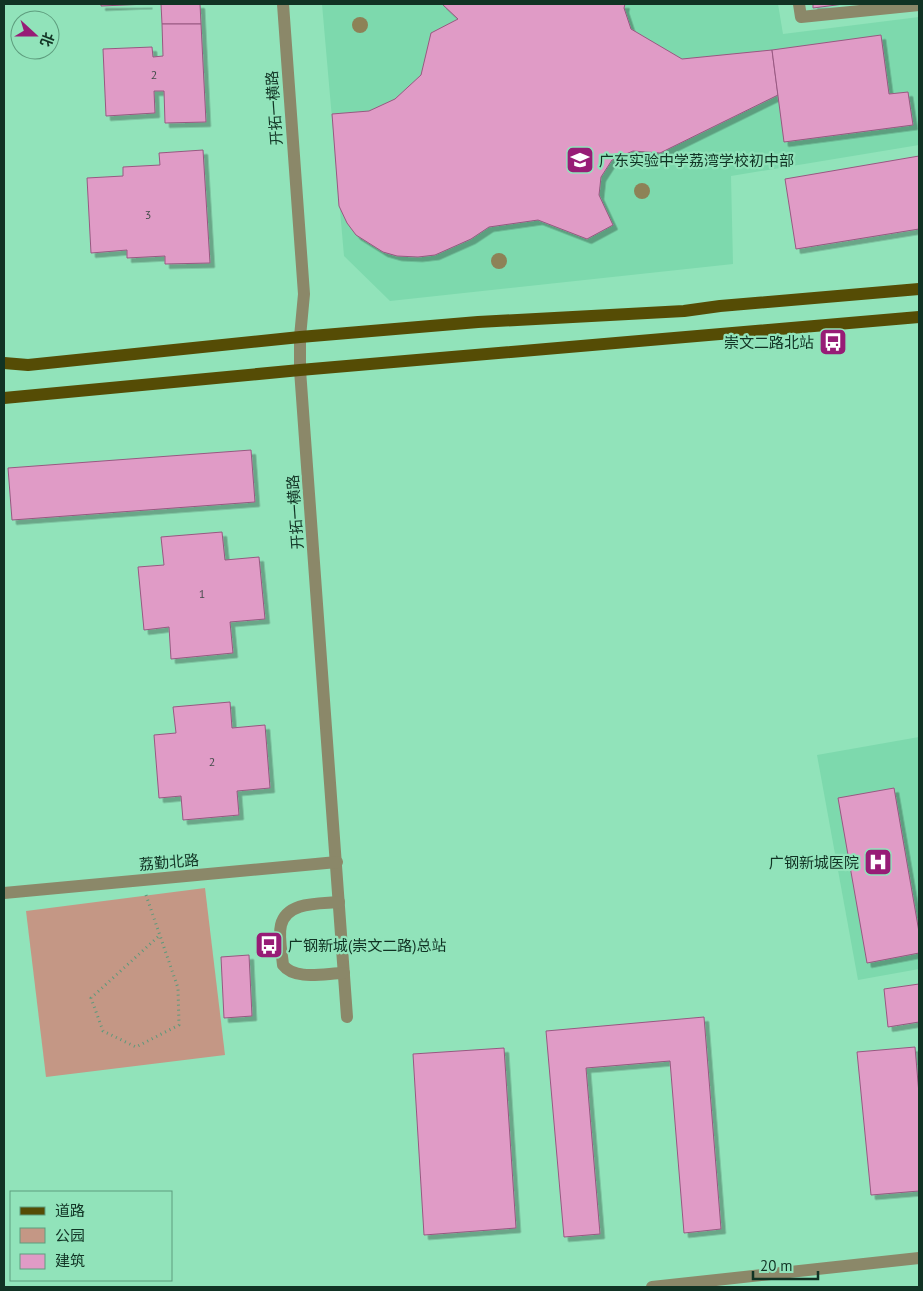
<svg xmlns="http://www.w3.org/2000/svg" width="923" height="1291" font-family="'PT Sans','Noto Sans SC',sans-serif">
<style>
.built{fill:#7dd9ad}
.green{fill:#c49785}
.building{fill:#e09bc6;stroke:#985881;filter:url(#shadow)}
.lines{fill:none;stroke-linecap:round;stroke-linejoin:round}
.path{stroke:#5b997b;stroke-width:3;stroke-dasharray:1 4;stroke-linecap:butt}
.minor{stroke:#8b8869;stroke-width:12}
.major{stroke:#554c05;stroke-width:12}
.tree{fill:#8d8257}
.labels{text-anchor:middle;dominant-baseline:central;stroke-width:4.5;stroke-linejoin:round;paint-order:stroke}
.number-label{font-size:12px;fill:#454d4c}
.street-label{font-size:15px;fill:#113324;stroke:#91e3ba}
.poi-label{font-size:15px;fill:#113324;stroke:#91e3ba;text-anchor:start}
</style>
<defs>
<filter id="shadow"><feDropShadow dx="4.5" dy="4.5" stdDeviation="0" flood-color="#0004"/></filter>
</defs>
<rect width="100%" height="100%" fill="#91e3ba"/>
<g class="built">
<polygon points="322,4 778,4 783,34 919,17 919,145 731,176 733,264 390,301 344,256"/>
<polygon points="919,737 919,969 858,980 817,755"/>
</g>
<polygon class="green" points="205,888 225,1055 46,1077 26,911"/>
<g class="building">
<polygon points="101,4 148,4 101,6"/>
<polygon points="161,4 200,4 201,24 162,24"/>
<polygon points="442,4 625,4 624,8 631,29 682,59 772,50 778,95 660,153 633,151 612,160 601,177 599,195 613,225 587,239 538,220 489,227 471,239 435,255 418,257 397,256 383,252 356,235 347,223 339,206 332,114 369,111 395,99 421,75 431,33 458,19"/>
<polygon points="813,4 844,4 813,8"/>
<polygon points="162,24 201,24 206,122 165,123 164,91 154,91 155,113 106,116 103,49 152,47 153,57 163,56"/>
<polygon points="881,35 889,94 908,92 913,125 784,142 772,50"/>
<polygon points="203,150 210,263 165,264 165,256 127,258 127,250 91,253 87,178 123,176 123,167 160,165 159,153"/>
<polygon points="919,156 919,229 796,249 785,179"/>
<polygon points="251,450 255,502 12,520 8,468"/>
<polygon points="222,532 225,560 259,557 265,619 230,622 233,653 171,659 169,627 144,630 138,567 164,565 161,537"/>
<polygon points="230,702 232,728 265,725 270,788 237,791 239,815 183,820 181,796 159,798 154,735 176,733 173,707"/>
<polygon points="894,788 919,932 919,953 867,963 838,798"/>
<polygon points="249,955 252,1016 224,1018 221,957"/>
<polygon points="919,984 919,1022 888,1027 884,989"/>
<polygon points="704,1017 721,1229 684,1233 670,1061 586,1068 600,1234 564,1237 546,1031"/>
<polygon points="915,1047 919,1094 919,1191 871,1195 857,1052"/>
<polygon points="504,1048 516,1228 424,1235 413,1054"/>
</g>
<g class="lines">
<polyline class="path" points="146,895 178,988 179,1025 136,1047 103,1031 91,998 160,935"/>
<g class="minor">
<polyline points="283,4 304,294 300,337 300,370 347,1017"/>
<polyline points="799,4 801,17 919,5"/>
<polyline points="4,893 337,862"/>
<path d="M339,902C320,904 287,901 281,925C278,937 282,953 283,965C295,981 326,973 344,973"/>
<polyline points="652,1287 919,1258"/>
</g>
<g class="major">
<polyline points="4,363 28,365 300,337 478,322 684,311 720,306 919,289"/>
<polyline points="4,398 300,370 919,317"/>
</g>
</g>
<g class="tree">
<circle cx="360" cy="25" r="8"/>
<circle cx="642" cy="191" r="8"/>
<circle cx="499" cy="261" r="8"/>
</g>
<defs>
<symbol id="school-square" viewBox="-11 -11 22 22"><rect x="-9" y="-9" width="18" height="18" rx="4" fill="#971c76" stroke="#91e3ba"/><path d="M0-5L7-2L0 1L-7-2ZM-4 1L0 2.5L4 1V4Q0 6-4 4Z" fill="#fff"/></symbol>
<symbol id="bus-square" viewBox="-11 -11 22 22"><rect x="-9" y="-9" width="18" height="18" rx="4" fill="#971c76" stroke="#91e3ba"/><path d="M-5-6H5V4H4V6H2V4H-2V6H-4V4H-5ZM-3.5-4V0h7V-4ZM-3.5 1.2v1.5H-2V1.2ZM2 1.2v1.5H3.5V1.2Z" fill="#fff"/></symbol>
<symbol id="hospital-square" viewBox="-11 -11 22 22"><rect x="-9" y="-9" width="18" height="18" rx="4" fill="#971c76" stroke="#91e3ba"/><path d="M-5-5h3v3.5h4V-5h3V5h-3V1.5h-4V5h-3Z" fill="#fff"/></symbol>
</defs>
<g fill-rule="evenodd">
<use href="#school-square" x="564" y="144" width="32" height="32"/>
<use href="#bus-square" x="817" y="326" width="32" height="32"/>
<use href="#hospital-square" x="862" y="846" width="32" height="32"/>
<use href="#bus-square" x="253" y="929" width="32" height="32"/>
</g>
<g class="labels">
<g class="number-label">
<text x="154" y="74">2</text>
<text x="148" y="214">3</text>
<text x="202" y="593">1</text>
<text x="212" y="761">2</text>
</g>
<g class="street-label">
<text transform="translate(274 108) rotate(-94)">开拓一横路</text>
<text transform="translate(295 512) rotate(-94)">开拓一横路</text>
<text transform="translate(169 862) rotate(-5)">荔勤北路</text>
</g>
<g class="poi-label">
<text x="599" y="160">广东实验中学荔湾学校初中部</text>
<text x="814" y="342" text-anchor="end">崇文二路北站</text>
<text x="859" y="862" text-anchor="end">广钢新城医院</text>
<text x="288" y="945">广钢新城(崇文二路)总站</text>
</g>
</g>
<rect width="923" height="1291" fill="none" stroke="#113324" stroke-width="10"/>
<rect x="10" y="1191" width="162" height="90" fill="#91e3ba" stroke="#5e9d7e"/>
<rect x="20" y="1207" width="25" height="8" fill="#554c05" stroke="#5e9d7e"/>
<text x="55" y="1216" font-size="15" fill="#113324">道路</text>
<rect x="20" y="1228" width="25" height="15" fill="#c49785" stroke="#5e9d7e"/>
<text x="55" y="1241" font-size="15" fill="#113324">公园</text>
<rect x="20" y="1254" width="25" height="15" fill="#e09bc6" stroke="#5e9d7e"/>
<text x="55" y="1266" font-size="15" fill="#113324">建筑</text>
<g transform="translate(35 35) rotate(111)"><circle r="24" fill="#91e3ba" stroke="#5e9d7e"/>
<path d="M0-4L9 19L0 12L-9 19Z" fill="#971c76"/>
<text y="-8" font-size="14" font-weight="bold" text-anchor="middle" fill="#113324">北</text>
</g>
<path d="M753 1271v8h65v-8" fill="none" stroke="#113324" stroke-width="2.5"/>
<text x="760" y="1271" font-size="15" fill="#113324" stroke="#91e3ba" stroke-width="4" paint-order="stroke">20 m</text>
</svg>
